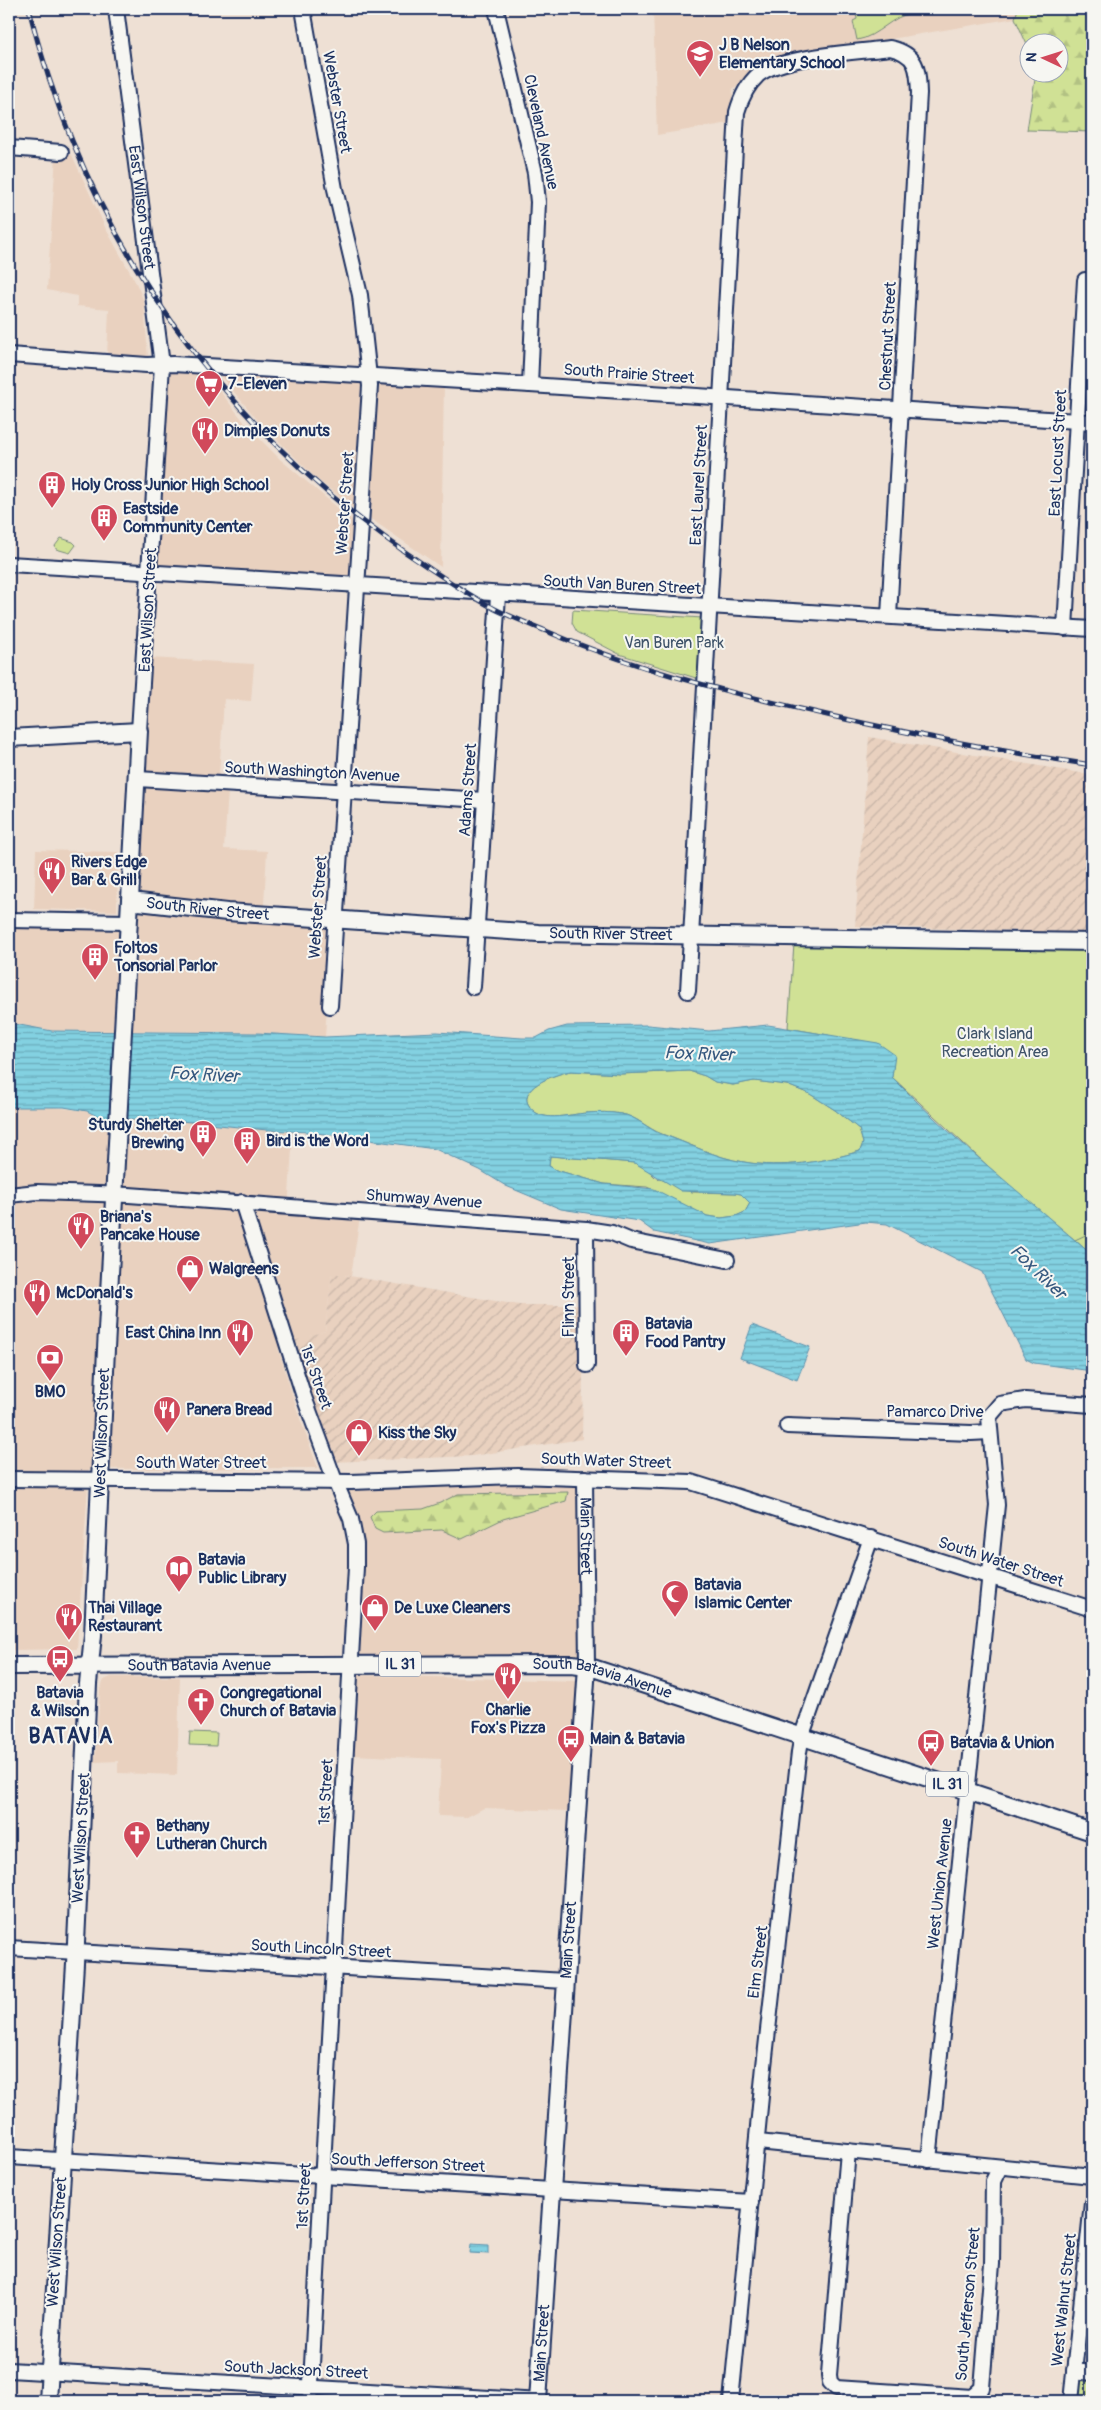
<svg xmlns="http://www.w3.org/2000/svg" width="1101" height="2410" font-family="Pangolin,sans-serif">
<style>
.built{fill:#e9d1bf}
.industrial{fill:url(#industrial-furrows)}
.forest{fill:url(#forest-firs);stroke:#76887a}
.park{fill:#d0e195;stroke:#76887a}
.water{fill:url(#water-rules);stroke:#5990ad;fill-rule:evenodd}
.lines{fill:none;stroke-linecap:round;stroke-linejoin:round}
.minor-casing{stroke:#1b2f5e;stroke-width:18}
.major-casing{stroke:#1b2f5e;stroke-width:20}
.minor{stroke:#f6f6f2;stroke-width:14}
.major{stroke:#f6f6f2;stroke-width:16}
.rail-casing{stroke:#1b2f5e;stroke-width:5}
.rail{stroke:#f6f6f2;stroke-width:3;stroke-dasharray:9;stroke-linecap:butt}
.labels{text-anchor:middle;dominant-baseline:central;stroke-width:4;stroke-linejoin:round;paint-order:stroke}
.shield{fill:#f6f6f2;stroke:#5d6b8a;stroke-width:1}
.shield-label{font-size:15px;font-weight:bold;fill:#1b2f5e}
.poi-label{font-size:16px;font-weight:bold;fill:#1b2f5e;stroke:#f6f6f2;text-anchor:start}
.street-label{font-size:16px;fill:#1b2f5e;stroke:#f6f6f2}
.park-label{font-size:16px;fill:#3f5369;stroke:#f6f6f2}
.water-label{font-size:18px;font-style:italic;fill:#35587f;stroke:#f6f6f2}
.district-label{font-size:21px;font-weight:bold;letter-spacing:1px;fill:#1b2f5e;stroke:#f6f6f2}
</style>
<defs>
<pattern id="industrial-furrows" width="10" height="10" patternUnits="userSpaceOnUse" patternTransform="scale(1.25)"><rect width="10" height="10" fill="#e9d1bf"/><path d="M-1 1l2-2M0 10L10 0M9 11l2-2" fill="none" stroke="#c7b4a7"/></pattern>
<pattern id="forest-firs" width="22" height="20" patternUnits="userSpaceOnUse" patternTransform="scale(1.25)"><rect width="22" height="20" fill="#d0e195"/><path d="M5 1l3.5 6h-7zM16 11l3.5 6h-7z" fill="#b2c183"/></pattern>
<pattern id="water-rules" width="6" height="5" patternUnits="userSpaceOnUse" patternTransform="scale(1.25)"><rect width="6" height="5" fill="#83d1e1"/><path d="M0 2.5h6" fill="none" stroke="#6aaaba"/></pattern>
</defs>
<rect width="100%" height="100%" fill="#eee0d4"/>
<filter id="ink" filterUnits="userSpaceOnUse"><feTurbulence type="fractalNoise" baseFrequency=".02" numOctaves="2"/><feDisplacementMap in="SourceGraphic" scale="10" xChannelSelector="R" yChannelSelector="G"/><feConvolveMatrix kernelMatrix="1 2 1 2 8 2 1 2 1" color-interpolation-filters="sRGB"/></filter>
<g filter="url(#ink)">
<g class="built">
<polygon points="653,9 1018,9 1015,18 778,58 756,68 733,89 730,123 657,135"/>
<polygon points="56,155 72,155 106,229 136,283 144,301 148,359 107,357 109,309 77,306 77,296 47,290"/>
<polygon points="167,369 204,371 249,428 281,460 357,524 354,579 156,567"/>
<polygon points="218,373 366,382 358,512 316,478 260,423"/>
<polygon points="374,378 444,382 441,567 365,515"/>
<polygon points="150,658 254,664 251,701 224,699 219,776 229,777 224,849 267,851 263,921 332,927 325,1037 257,1033 130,1031"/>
<polygon points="36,850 118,852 117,911 34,909"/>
<polygon points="9,925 119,927 113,1032 52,1031 9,1023"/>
<polygon points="45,1106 87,1111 102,1118 171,1120 293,1132 288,1211 360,1216 351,1276 332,1274 325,1331 278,1348 298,1413 318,1468 89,1469 77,1649 9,1650 9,1107"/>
<polygon points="341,1483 582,1483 585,1660 354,1660 360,1567"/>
<polygon points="354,1675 580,1681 569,1811 484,1808 467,1817 438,1816 441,1759 352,1755"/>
<polygon points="111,1677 180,1677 177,1775 118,1773 118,1761 95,1762 100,1690 104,1680"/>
</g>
<g class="industrial">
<polygon points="869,737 1092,775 1092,933 855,926"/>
<polygon points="332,1273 519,1305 584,1305 582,1439 472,1456 332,1462 294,1341 325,1331"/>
</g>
<g class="forest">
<polygon points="1018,9 1092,9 1092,132 1027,130 1036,73 1058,72 1058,42 1028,42 1028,47 1015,18"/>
<polygon points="1092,1227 1092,1255 1075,1240"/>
<polygon points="568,1492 566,1501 503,1519 462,1539 442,1530 383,1533 375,1529 370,1517 376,1511 423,1509 440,1503 458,1494"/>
</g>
<g class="park">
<path d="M855,9H913V13C892,15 878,37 857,40L853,21L857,19Z"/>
<polygon points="61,538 73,542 76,545 70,553 56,549 55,546"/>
<polygon points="573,610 703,618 699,679 619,654 577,632 572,623"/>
<polygon points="794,944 1092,949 1092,1232 1075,1240 1004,1181 892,1077 894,1055 828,1035 788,1028"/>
<path d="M571,1071L620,1074L689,1071L705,1076L715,1082L733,1085L754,1081L787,1085L810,1094L835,1110L859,1129L863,1143L860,1151C824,1162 781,1169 744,1162C716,1158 688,1143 662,1134C648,1129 636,1116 621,1114C611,1112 598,1112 587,1113C568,1114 539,1125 528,1104C519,1086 559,1073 571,1071Z"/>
<polygon points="550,1156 635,1163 648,1170 655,1177 692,1192 735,1193 741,1194 750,1203 745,1212 736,1216 721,1218 707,1216 647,1187 604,1184 556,1170 549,1166"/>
<polygon points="190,1732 217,1733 216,1746 189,1745"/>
<polygon points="1077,2374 1092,2375 1092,2401 1074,2401"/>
</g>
<g class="water">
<path d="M9,1023L52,1031L257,1033L325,1037L437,1032L522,1038H536L549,1031L567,1026L648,1025L709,1031L768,1025L878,1043L895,1055L892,1077C954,1141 1025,1196 1092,1255V1371L1034,1363L1026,1359L982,1272L887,1224L866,1222L710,1244L654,1232L639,1221L561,1209L506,1186L480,1170L435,1149L310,1132L267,1130L171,1120L101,1118L87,1111L64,1107H9ZM571,1071L620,1074L689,1071L705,1076L715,1082L733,1085L754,1081L787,1085L810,1094L835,1110L859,1129L863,1143L860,1151C824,1162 781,1169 744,1162C716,1158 688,1143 661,1134C648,1129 636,1116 621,1114C611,1112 598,1112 587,1113C568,1114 539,1125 528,1104C519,1086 559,1073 571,1071ZM550,1156L635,1163L681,1191L735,1193L741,1194L750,1203L745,1212L736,1216L721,1218L707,1216L654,1189L604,1184L556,1170L549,1166Z"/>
<polygon points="752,1325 810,1347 797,1380 740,1358"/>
<polygon points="471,2244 488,2245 488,2254 470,2253"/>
</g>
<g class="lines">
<defs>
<g id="minor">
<path id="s1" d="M116,9L162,365L139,731"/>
<polyline points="303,9 335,189 360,295 370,386 330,1006"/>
<polyline points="496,9 535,173 538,202 530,385"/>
<polyline points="9,148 61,152"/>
<polyline points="9,355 147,365 173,364 530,385 1092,422"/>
<polyline points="9,564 1092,629"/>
<polyline points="1065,628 1085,280"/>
<polyline points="138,779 484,800"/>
<polyline points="9,920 128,922"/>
<polyline points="473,987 498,595"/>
<path d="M688,991L737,112C741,98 747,85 758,75C780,56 859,52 890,48C917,54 918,68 919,93L889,616"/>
<polyline points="9,1195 37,1192 129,1195 586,1229 612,1233 631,1241 727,1260"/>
<polyline points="242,1202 304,1397 335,1481 351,1519 356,1544 356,1567 310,2401"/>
<polyline points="586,1229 587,1365"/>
<polyline points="787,1426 971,1433 990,1432"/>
<path id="s2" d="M585,1478L587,1666"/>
<polyline points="9,1479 351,1482 518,1476 691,1482 1092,1609"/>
<polyline points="9,1948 565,1981"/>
<polyline points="758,2142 1092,2176"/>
<polyline points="848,2151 829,2375 830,2382 836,2388 972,2397 982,2388 992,2264 993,2181 1000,2167"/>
<polyline points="9,2157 751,2202"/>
<polyline points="929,2160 997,1505 989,1417 1000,1404 1025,1400 1092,1405"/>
<polyline points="9,2370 541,2401"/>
<polyline points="1074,2371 1092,2373"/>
<polyline points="731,2401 764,2066 799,1752 802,1735 871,1538"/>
<polyline points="1071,2401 1092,2203"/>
</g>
<g id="major">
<polyline points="9,738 139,731 106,1349 93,1635 88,1684 75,1964 48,2401"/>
<path id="s3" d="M130,901L227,912L538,933L1092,942"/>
<path id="s4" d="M9,1666L572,1664L587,1666L1092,1832"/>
<path id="s5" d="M538,2401L587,1666"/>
</g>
</defs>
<use href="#minor" class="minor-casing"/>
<use href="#major" class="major-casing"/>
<use href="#minor" class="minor"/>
<use href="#major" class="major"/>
<defs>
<path id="rail" d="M29,9C87,242 228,437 429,568C450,582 472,597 495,609C511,617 529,624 546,631C618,662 692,683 767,701C875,727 983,749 1092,765"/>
</defs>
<use href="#rail" class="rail-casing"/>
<use href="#rail" class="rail"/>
</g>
</g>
<defs>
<symbol id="school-pin" viewBox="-11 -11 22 30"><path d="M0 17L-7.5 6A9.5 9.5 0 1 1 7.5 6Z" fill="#d1495b" stroke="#f6f6f2"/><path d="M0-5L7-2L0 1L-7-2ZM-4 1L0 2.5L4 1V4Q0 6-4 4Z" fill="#fff"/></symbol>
<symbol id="supermarket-pin" viewBox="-11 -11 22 30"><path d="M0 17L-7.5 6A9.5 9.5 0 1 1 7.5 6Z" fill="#d1495b" stroke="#f6f6f2"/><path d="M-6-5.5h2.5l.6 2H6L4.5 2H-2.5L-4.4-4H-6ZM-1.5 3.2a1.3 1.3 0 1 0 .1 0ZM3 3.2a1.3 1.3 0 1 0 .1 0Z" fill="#fff"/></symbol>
<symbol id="restaurant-pin" viewBox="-11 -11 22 30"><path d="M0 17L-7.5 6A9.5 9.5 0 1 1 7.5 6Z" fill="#d1495b" stroke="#f6f6f2"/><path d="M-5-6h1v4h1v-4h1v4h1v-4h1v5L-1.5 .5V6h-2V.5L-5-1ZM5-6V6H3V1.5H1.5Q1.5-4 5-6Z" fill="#fff"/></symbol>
<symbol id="building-pin" viewBox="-11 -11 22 30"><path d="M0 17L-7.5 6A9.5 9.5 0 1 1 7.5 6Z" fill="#d1495b" stroke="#f6f6f2"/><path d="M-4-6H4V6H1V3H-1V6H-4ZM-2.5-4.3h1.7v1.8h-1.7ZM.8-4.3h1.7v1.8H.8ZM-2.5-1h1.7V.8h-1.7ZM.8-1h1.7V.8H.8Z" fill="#fff"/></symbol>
<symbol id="shop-pin" viewBox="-11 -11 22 30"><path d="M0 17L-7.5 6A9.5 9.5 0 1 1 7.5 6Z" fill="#d1495b" stroke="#f6f6f2"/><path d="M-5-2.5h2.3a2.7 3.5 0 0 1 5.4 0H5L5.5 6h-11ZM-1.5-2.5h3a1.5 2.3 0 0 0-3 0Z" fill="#fff"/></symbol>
<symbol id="bank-pin" viewBox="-11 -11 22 30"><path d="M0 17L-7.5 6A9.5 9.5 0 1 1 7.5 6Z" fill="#d1495b" stroke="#f6f6f2"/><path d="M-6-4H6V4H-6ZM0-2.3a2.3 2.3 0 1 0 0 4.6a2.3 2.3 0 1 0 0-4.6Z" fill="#fff"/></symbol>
<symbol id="library-pin" viewBox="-11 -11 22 30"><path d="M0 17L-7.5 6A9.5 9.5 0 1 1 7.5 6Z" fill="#d1495b" stroke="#f6f6f2"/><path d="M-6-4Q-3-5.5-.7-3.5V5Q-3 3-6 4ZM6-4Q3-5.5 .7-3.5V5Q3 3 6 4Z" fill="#fff"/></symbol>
<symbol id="mosque-pin" viewBox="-11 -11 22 30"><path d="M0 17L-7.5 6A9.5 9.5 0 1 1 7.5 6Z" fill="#d1495b" stroke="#f6f6f2"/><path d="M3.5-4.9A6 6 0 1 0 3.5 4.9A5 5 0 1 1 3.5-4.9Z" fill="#fff"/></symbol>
<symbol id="bus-pin" viewBox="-11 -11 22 30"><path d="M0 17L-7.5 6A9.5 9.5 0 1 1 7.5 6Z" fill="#d1495b" stroke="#f6f6f2"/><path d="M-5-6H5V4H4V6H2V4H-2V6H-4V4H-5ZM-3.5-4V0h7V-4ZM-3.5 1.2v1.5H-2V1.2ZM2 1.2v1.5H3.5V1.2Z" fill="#fff"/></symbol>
<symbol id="church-pin" viewBox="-11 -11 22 30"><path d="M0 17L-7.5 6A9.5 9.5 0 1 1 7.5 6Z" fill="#d1495b" stroke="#f6f6f2"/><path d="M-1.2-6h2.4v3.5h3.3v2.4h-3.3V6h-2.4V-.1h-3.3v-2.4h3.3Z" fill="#fff"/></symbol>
</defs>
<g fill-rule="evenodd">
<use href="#school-pin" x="684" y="38" width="32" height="43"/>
<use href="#supermarket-pin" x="193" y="368" width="32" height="43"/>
<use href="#restaurant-pin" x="189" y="415" width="32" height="43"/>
<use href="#building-pin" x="36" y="469" width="32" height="43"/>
<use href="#building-pin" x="88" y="502" width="32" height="43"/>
<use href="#restaurant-pin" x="36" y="855" width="32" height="43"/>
<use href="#building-pin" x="79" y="941" width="32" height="43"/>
<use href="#building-pin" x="187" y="1118" width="32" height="43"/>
<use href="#building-pin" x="231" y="1125" width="32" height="43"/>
<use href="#restaurant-pin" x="65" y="1210" width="32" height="43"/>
<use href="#shop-pin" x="174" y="1253" width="32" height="43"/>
<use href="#restaurant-pin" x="21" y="1277" width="32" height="43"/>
<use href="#restaurant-pin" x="224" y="1317" width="32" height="43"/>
<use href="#building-pin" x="610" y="1317" width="32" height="43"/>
<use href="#bank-pin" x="34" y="1342" width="32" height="43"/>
<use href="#restaurant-pin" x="151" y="1394" width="32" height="43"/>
<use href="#shop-pin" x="343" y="1417" width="32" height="43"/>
<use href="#library-pin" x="163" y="1553" width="32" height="43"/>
<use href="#mosque-pin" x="659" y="1578" width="32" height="43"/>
<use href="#shop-pin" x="359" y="1592" width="32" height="43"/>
<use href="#restaurant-pin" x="53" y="1601" width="32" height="43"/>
<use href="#bus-pin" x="44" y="1643" width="32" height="43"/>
<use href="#restaurant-pin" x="492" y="1660" width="32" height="43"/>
<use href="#church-pin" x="185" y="1686" width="32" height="43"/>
<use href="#bus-pin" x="555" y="1723" width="32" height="43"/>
<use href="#bus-pin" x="915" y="1727" width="32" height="43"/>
<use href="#church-pin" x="121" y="1819" width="32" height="43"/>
</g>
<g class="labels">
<g class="shield">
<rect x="379" y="1651.5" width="42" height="25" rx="4"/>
<rect x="926" y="1771.5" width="42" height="25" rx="4"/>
</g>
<g class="shield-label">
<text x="400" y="1664">IL 31</text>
<text x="947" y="1784">IL 31</text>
</g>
<g class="poi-label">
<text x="719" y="45">J B Nelson<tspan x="719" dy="18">Elementary School</tspan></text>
<text x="228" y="384">7-Eleven</text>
<text x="224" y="431">Dimples Donuts</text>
<text x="71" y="485">Holy Cross Junior High School</text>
<text x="123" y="509">Eastside<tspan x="123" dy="18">Community Center</tspan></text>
<text x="71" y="862">Rivers Edge<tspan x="71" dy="18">Bar &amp; Grill</tspan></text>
<text x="114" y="948">Foltos<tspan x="114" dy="18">Tonsorial Parlor</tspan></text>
<text x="184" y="1125" text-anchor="end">Sturdy Shelter<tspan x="184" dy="18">Brewing</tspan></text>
<text x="266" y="1141">Bird is the Word</text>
<text x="100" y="1217">Briana's<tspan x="100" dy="18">Pancake House</tspan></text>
<text x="209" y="1269">Walgreens</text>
<text x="56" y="1293">McDonald's</text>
<text x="645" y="1324">Batavia<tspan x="645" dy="18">Food Pantry</tspan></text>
<text x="221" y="1333" text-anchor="end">East China Inn</text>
<text x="50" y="1392" text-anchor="middle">BMO</text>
<text x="186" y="1410">Panera Bread</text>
<text x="378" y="1433">Kiss the Sky</text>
<text x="198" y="1560">Batavia<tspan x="198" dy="18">Public Library</tspan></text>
<text x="694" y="1585">Batavia<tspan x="694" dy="18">Islamic Center</tspan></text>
<text x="88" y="1608">Thai Village<tspan x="88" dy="18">Restaurant</tspan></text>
<text x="394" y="1608">De Luxe Cleaners</text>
<text x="60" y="1693" text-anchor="middle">Batavia<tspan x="60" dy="18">&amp; Wilson</tspan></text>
<text x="220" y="1693">Congregational<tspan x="220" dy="18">Church of Batavia</tspan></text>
<text x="508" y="1710" text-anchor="middle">Charlie<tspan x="508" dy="18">Fox's Pizza</tspan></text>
<text x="590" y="1739">Main &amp; Batavia</text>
<text x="950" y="1743">Batavia &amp; Union</text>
<text x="156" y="1826">Bethany<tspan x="156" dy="18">Lutheran Church</tspan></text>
</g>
<g class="street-label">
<text transform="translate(337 102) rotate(80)">Webster Street</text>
<text transform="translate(541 132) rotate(78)">Cleveland Avenue</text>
<text stroke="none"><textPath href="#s1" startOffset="200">East Wilson Street</textPath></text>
<text transform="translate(888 336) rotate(-87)">Chestnut Street</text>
<text transform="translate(629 374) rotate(4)">South Prairie Street</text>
<text transform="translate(1058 453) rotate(-87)">East Locust Street</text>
<text transform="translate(699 485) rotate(-87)">East Laurel Street</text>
<text transform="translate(345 503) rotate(-86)">Webster Street</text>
<text transform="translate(622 585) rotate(3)">South Van Buren Street</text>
<text transform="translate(148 610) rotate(-87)">East Wilson Street</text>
<text transform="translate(312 772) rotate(3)">South Washington Avenue</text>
<text transform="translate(468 790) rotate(-86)">Adams Street</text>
<text transform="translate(318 907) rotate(-86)">Webster Street</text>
<text stroke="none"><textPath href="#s3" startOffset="78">South River Street</textPath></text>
<text stroke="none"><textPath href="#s3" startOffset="482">South River Street</textPath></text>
<text transform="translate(424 1199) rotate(4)">Shumway Avenue</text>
<text transform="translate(569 1297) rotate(-90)">Flinn Street</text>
<text transform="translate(316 1377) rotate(71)">1st Street</text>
<text x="935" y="1412">Pamarco Drive</text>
<text transform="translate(102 1433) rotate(-88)">West Wilson Street</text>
<text transform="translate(606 1461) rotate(2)">South Water Street</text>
<text x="201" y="1463">South Water Street</text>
<text stroke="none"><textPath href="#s2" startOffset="58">Main Street</textPath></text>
<text transform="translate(1001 1562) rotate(18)">South Water Street</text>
<text stroke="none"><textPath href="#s4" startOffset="190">South Batavia Avenue</textPath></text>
<text stroke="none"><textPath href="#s4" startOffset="595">South Batavia Avenue</textPath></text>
<text transform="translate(326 1792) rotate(-87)">1st Street</text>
<text transform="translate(81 1838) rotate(-87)">West Wilson Street</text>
<text transform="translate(940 1884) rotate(-84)">West Union Avenue</text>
<text stroke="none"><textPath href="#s5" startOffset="462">Main Street</textPath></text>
<text transform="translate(321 1949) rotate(3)">South Lincoln Street</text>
<text transform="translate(758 1962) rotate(-83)">Elm Street</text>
<text transform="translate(408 2163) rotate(3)">South Jefferson Street</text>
<text transform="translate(304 2196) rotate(-87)">1st Street</text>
<text transform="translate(57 2242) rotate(-86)">West Wilson Street</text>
<text transform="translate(1064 2300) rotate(-84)">West Walnut Street</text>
<text transform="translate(968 2304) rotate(-85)">South Jefferson Street</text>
<text stroke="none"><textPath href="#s5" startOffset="58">Main Street</textPath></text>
<text transform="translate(296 2370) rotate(3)">South Jackson Street</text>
</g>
<g class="park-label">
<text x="674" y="643">Van Buren Park</text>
<text x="995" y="1034">Clark Island<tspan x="995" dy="18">Recreation Area</tspan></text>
</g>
<g class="water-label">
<text transform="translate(699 1054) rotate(2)">Fox River</text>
<text transform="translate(204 1075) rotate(3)">Fox River</text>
<text transform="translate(1038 1272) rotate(44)">Fox River</text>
</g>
<g class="district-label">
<text x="71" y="1736">BATAVIA</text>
</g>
</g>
<rect width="1101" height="2410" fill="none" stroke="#f6f6f2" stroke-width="30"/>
<rect x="15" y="15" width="1071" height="2380" fill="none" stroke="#1b2f5e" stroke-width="2" filter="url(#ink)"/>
<g transform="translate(1044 58) rotate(274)"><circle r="24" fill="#f6f6f2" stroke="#9ea6b7"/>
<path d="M0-4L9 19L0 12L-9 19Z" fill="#d1495b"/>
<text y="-8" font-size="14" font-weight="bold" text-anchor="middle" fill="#1b2f5e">N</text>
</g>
</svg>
